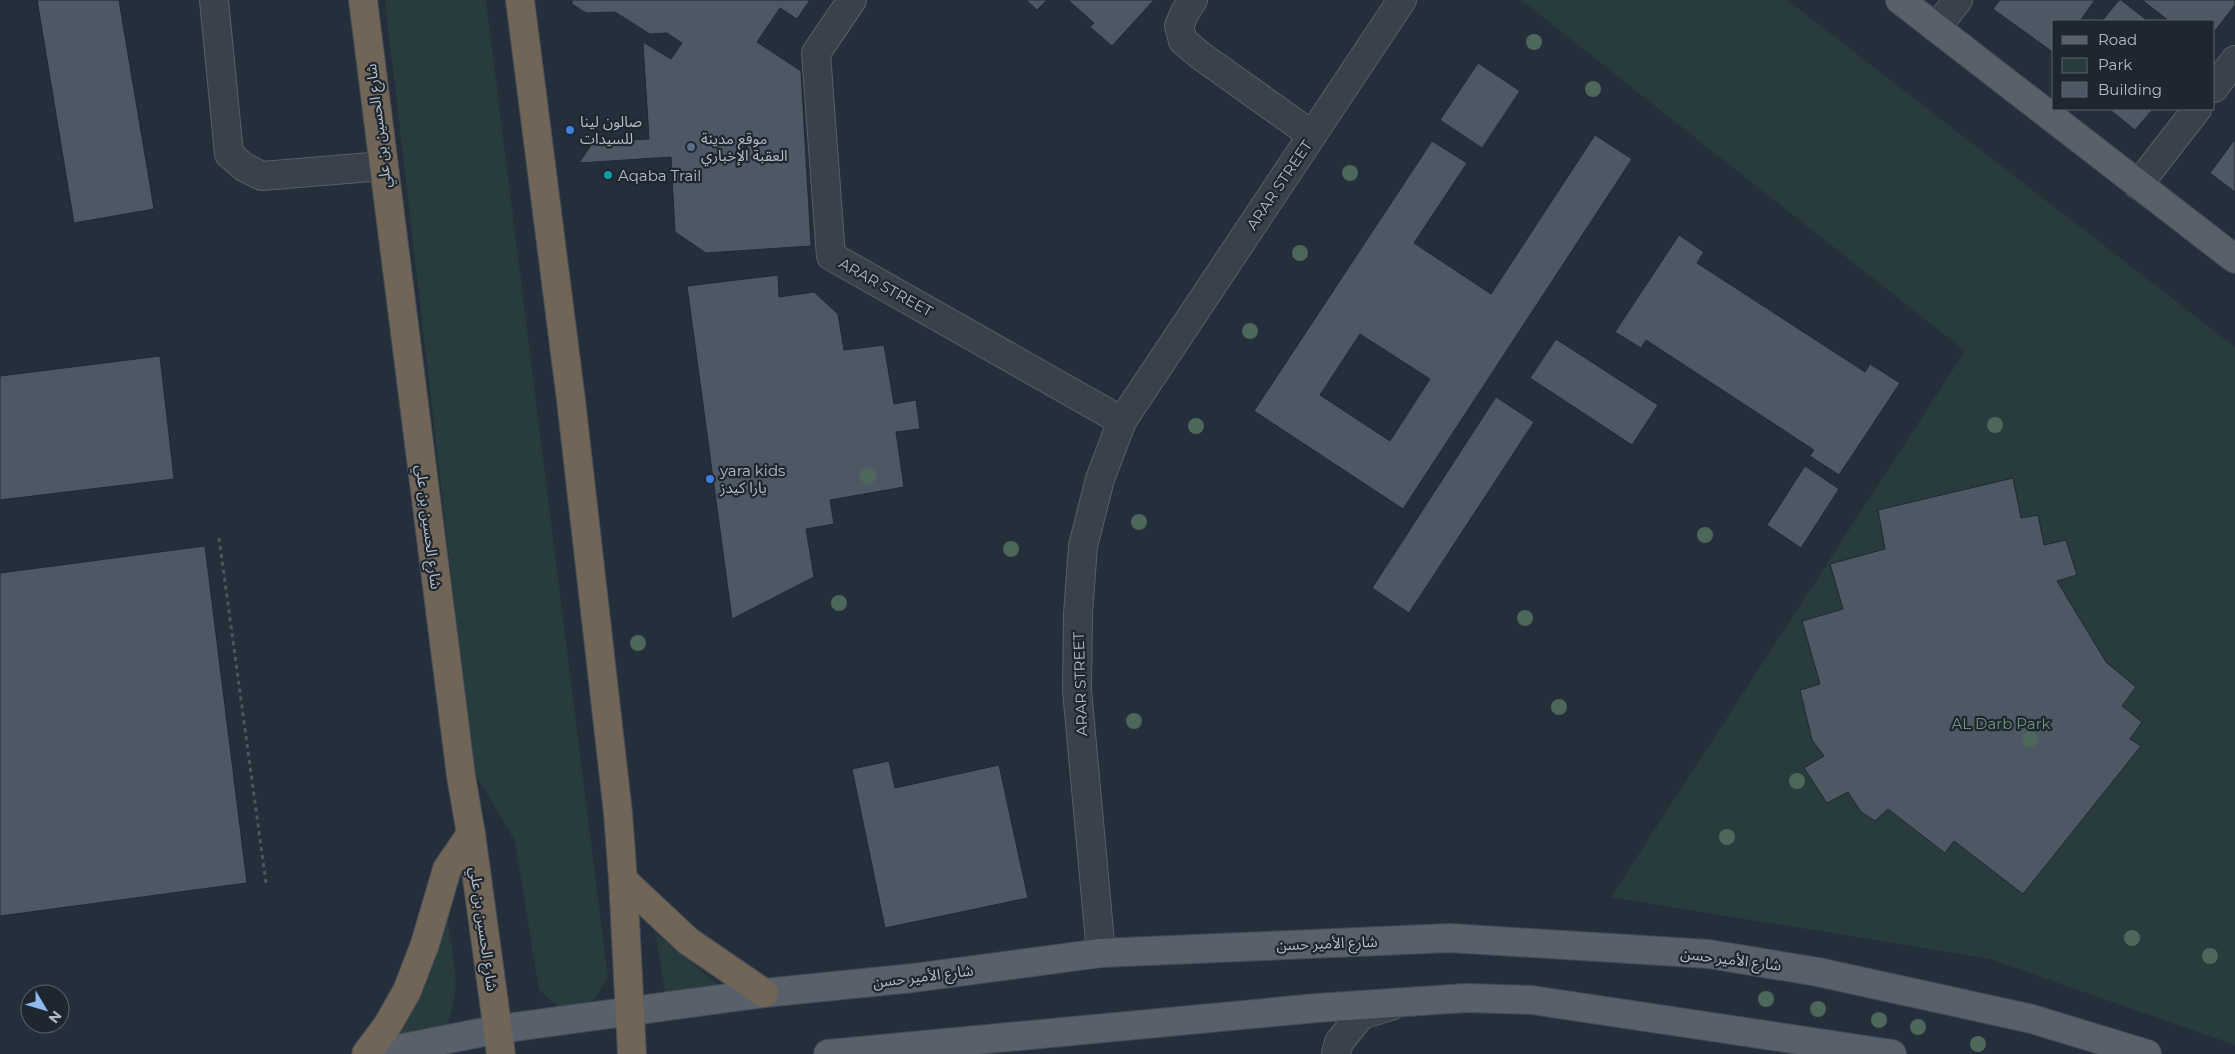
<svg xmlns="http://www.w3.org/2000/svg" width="2235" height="1054" font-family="Montserrat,'Noto Sans Arabic',sans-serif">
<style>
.green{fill:#283c3d}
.building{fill:#4e5865;stroke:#202832;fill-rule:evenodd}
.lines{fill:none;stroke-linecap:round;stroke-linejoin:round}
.minor-casing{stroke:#575f69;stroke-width:30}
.major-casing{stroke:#424a54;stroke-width:30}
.highway-casing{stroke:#444c56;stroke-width:30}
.path{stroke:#47595b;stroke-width:3;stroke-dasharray:4 4;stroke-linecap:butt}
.minor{stroke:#39414b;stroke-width:28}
.major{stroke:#57606b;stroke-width:28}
.highway{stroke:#706556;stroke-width:28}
.tree{fill:#4d675b}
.shop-dot{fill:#3f7fe0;stroke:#1e2630;stroke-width:2}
.service-dot{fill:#5c6f8a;stroke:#1e2630;stroke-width:2}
.culture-dot{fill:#0f9aa8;stroke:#1e2630;stroke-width:2}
.labels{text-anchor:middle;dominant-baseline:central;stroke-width:4.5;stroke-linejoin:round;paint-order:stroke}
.poi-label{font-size:15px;fill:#b4bcc6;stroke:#1e2630;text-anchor:start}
.street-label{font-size:15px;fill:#b4bcc6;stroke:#1e2630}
.park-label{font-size:15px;fill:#6d9575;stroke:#1e2630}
</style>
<rect width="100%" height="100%" fill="#252f3b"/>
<g class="green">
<path d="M385,0H486L608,977C595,999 591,1007 565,1012L539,990L515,841L474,772Z"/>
<polygon points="1521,0 1787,0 2235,347 2235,1045 1990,959 1611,897 1965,351"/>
<path d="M441,916L448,921C453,964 465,996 441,1034L392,1037Z"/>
<polygon points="655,933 719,985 666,996"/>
</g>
<g class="building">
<polygon points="37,0 119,0 154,209 74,223"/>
<polygon points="572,0 810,0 797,19 780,8 757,42 801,71 811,246 706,253 675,232 671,157 579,163 593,142 649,139 643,42 671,59 682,43 667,33 650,34 615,12 586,13 572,4"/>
<polygon points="1026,0 1047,0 1037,10"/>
<polygon points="1068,0 1154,0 1112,46 1090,27 1094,23"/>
<polygon points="2000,0 2095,0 2080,21 2054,21 2054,53 1993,9"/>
<polygon points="2119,0 2121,0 2148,21 2102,21"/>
<polygon points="2142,0 2235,0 2235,5 2214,32 2214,21 2169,21"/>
<polygon points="1478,63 1520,91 1482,148 1440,120"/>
<polygon points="2109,109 2153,109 2135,130"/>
<path d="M1595,135L1632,159L1403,509L1254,411L1432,141L1467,163L1414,243L1491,294ZM1360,334L1430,379L1390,441L1320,395Z"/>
<polygon points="2235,139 2235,192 2210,173"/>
<polygon points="1679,235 1704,252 1697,263 1865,372 1870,364 1900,383 1839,475 1810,456 1814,450 1646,340 1641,348 1615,332"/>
<polygon points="778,275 779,297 814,292 838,314 844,350 884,345 894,404 916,400 920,429 896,432 904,487 830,500 834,524 806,529 814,577 732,619 687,286"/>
<polygon points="1556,339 1658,405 1632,445 1530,378"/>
<polygon points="160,356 174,479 0,500 0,376"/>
<polygon points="1496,397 1534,422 1409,613 1372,588"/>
<polygon points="1805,466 1839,489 1801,548 1767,525"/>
<polygon points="2013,478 2021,518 2038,515 2044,545 2066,540 2077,575 2057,581 2106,662 2136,687 2122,706 2142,722 2130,739 2141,746 2023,894 1954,841 1945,853 1888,809 1875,821 1861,812 1848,792 1827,803 1804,768 1824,756 1812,740 1800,690 1820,684 1802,621 1843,609 1830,564 1885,549 1878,510"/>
<polygon points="205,546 247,883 0,916 0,573"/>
<polygon points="889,761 895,788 999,765 1028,898 885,928 852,769"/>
</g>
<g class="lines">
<defs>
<g id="minor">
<polyline points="214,0 229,154 244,167 262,176 383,166"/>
<polyline points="852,0 816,53 831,256 1122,421"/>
<polyline points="1193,0 1185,12 1179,26 1183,41 1201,56 1312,135"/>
<polyline points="1936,28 1958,0"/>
<polyline points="2214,88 2235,60"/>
<polyline points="2138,185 2197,109"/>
<polyline points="1101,953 1077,690 1078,614 1083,546 1100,479 1122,421 1402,0"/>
<polyline points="1336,1054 1339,1042 1361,1015 1391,1006"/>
</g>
<g id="major">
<polyline points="1900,0 2235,259"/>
<polyline points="373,1054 499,1029 764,993 913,978 1101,953 1450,938 1709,954 1818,972 2032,1019 2147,1054"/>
<polyline points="828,1054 1317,1008 1466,998 1532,1000 1892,1054"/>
</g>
<g id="highway">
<polyline points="363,0 461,776 471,834 501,1054"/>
<polyline points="520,0 571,400 618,813 623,880 632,1054"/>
<polyline points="623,880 688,941 764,993"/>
<polyline points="366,1054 387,1026 407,991 425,944 447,869 471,834"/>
</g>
</defs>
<use href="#minor" class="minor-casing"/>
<use href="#major" class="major-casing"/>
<use href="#highway" class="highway-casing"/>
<polyline class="path" points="219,538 266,883"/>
<use href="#minor" class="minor"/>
<use href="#major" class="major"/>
<use href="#highway" class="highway"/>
</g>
<g class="tree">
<circle cx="1534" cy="42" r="8"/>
<circle cx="1593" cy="89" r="8"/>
<circle cx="1350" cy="173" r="8"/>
<circle cx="1300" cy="253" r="8"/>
<circle cx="1250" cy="331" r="8"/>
<circle cx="1995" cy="425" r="8"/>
<circle cx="1196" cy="426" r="8"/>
<circle cx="868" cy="476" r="8"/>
<circle cx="1139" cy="522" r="8"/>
<circle cx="1705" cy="535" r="8"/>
<circle cx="1011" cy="549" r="8"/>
<circle cx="839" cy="603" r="8"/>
<circle cx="1525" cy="618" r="8"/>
<circle cx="638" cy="643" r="8"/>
<circle cx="1559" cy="707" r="8"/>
<circle cx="1134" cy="721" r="8"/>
<circle cx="2030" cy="739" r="8"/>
<circle cx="1797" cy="781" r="8"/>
<circle cx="1727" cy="837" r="8"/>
<circle cx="2132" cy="938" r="8"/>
<circle cx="2210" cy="956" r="8"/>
<circle cx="1766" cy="999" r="8"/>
<circle cx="1818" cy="1009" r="8"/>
<circle cx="1879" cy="1020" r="8"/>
<circle cx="1918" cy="1027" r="8"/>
<circle cx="1978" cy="1044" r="8"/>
</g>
<g class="shop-dot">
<circle cx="570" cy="130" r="5"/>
<circle cx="710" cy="479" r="5"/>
</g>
<circle class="service-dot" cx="691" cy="147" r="5"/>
<circle class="culture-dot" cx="608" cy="175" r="5"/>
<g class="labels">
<g class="poi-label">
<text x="580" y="121">صالون لينا<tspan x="580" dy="17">للسيدات</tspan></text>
<text x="701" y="138">موقع مدينة<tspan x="701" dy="17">العقبة الإخباري</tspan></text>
<text x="618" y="175">Aqaba Trail</text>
<text x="720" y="470">yara kids<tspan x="720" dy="17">يارا كيدز</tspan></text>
</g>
<g class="street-label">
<text transform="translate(378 126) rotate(-97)">شارع الحسين بن علي</text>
<text transform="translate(1279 185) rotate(-56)">ARAR STREET</text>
<text transform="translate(886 287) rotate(29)">ARAR STREET</text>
<text transform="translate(429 527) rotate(83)">شارع الحسين بن علي</text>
<text transform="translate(1080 684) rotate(-92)">ARAR STREET</text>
<text transform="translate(484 929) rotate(82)">شارع الحسين بن علي</text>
<text transform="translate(1327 943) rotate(-2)">شارع الأمير حسن</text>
<text transform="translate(1731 959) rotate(7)">شارع الأمير حسن</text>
<text transform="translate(923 976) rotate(-7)">شارع الأمير حسن</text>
</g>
<g class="park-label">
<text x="2001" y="723">AL Darb Park</text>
</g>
</g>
<rect x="2052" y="20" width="162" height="90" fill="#1e2630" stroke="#5a626c"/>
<rect x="2062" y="36" width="25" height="8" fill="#57606b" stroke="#5a626c"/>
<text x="2098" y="45" font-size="15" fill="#b4bcc6">Road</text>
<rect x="2062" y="58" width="25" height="15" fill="#283c3d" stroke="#5a626c"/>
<text x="2098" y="70" font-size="15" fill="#b4bcc6">Park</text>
<rect x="2062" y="82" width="25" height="15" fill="#4e5865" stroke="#5a626c"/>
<text x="2098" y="95" font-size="15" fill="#b4bcc6">Building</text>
<g transform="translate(45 1009) rotate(128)"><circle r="24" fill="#1e2630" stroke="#5a626c"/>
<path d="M0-4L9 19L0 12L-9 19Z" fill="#90b9ef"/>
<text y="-8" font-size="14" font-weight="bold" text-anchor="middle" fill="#b4bcc6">N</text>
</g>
</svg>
